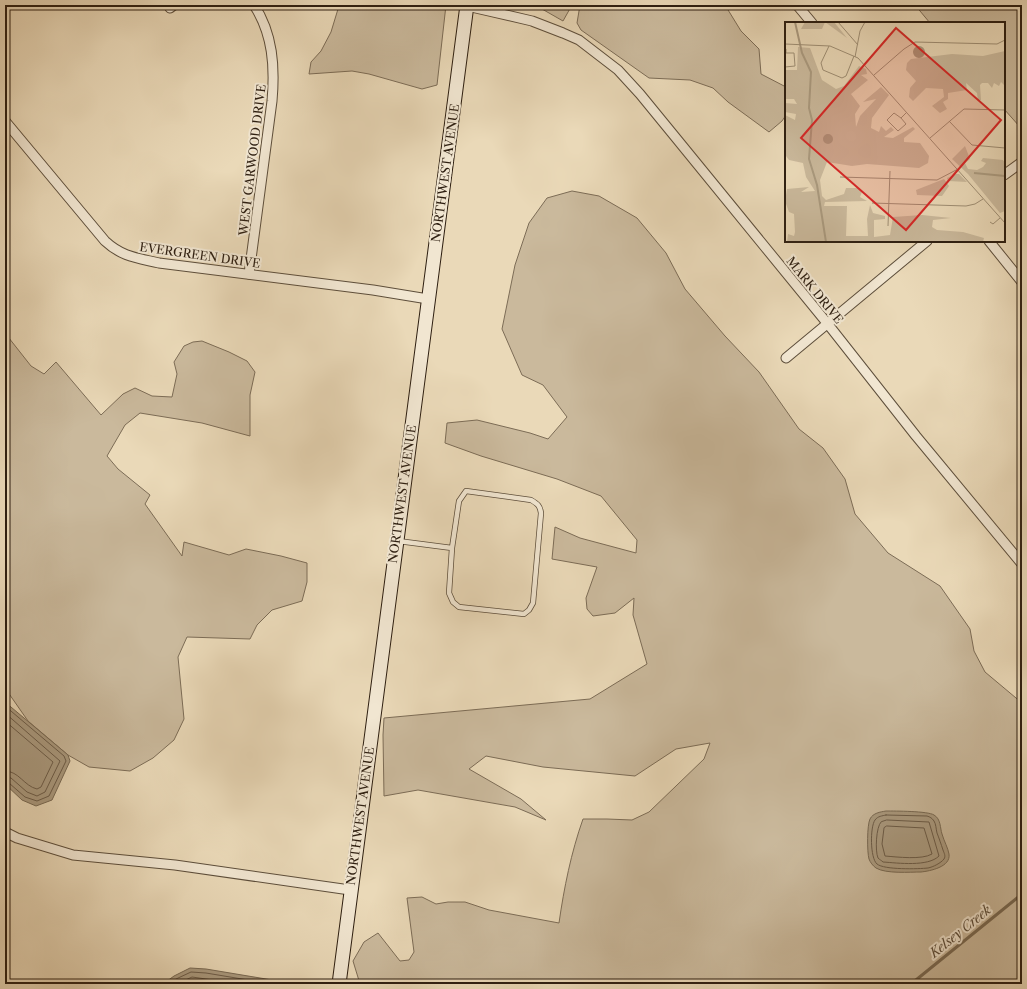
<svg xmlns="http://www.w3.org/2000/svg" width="1027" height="989" font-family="'Libre Caslon Text',serif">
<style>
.green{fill:#cab99c;stroke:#7c6c56}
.water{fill:#aa9a7f;stroke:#786953}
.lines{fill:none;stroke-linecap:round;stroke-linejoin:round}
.shore{stroke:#6c5c48;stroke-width:1}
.stream{stroke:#786953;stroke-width:3}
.lane-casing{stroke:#5d4e3b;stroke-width:6}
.street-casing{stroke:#5d4e3b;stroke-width:11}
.secondary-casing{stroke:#2e1f11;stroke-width:15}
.lane{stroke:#f1e6d1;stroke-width:4.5}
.street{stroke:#f1e6d1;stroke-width:9}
.secondary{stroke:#f1e6d1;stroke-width:13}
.labels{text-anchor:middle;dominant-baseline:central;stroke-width:4;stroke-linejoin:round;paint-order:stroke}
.street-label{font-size:12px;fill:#2e1f11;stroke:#f1e6d1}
.water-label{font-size:13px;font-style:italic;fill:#594a38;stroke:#f1e6d1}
.inset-river{fill:none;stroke:#aa9a7f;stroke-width:2}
.inset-road{fill:none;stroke:#9f8f75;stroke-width:1}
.view{fill:#d62828;fill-opacity:0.15;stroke:#d62828;stroke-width:2}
.inset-edge{fill:none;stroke:#2e1f11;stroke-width:2}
</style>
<rect width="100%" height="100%" fill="#ead9b8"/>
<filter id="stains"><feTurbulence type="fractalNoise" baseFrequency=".005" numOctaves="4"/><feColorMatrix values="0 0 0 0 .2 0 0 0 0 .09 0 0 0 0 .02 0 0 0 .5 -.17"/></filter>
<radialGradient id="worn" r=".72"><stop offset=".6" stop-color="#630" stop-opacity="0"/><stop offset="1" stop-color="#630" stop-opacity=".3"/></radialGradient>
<g class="green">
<polygon points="341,5 446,5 437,85 422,89 369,74 352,71 309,74 311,62 321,51 331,32 338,9"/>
<polygon points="535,5 572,5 563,21"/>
<polygon points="580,5 725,5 741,31 759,49 761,74 786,87 786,115 782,121 769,132 728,102 713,88 690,80 649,78 581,30 577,23"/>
<polygon points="915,5 1022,5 1022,126 1020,127 1004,109 1004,23 930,23"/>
<path d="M572,191L599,196L637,218L666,253L685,289L725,336L759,372L799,429L823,448L845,479L855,514L888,553L940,586L970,629L974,651L985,672L1022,703V984H360L353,961L364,942L378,933L400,961L409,960L414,952L407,898L422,897L436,904L448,902H465L489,910L559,923C564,888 571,853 583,819H607L632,820L649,812L704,759L710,743L676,749L635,776L543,767L486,756L469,769L521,799L546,820L515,807L418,790L384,796L383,735L384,718L590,699L647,664L633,615L634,598L615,613L593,616L587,609L586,598L597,567L552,559L555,527L580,538L636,553L637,540L601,496L557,479L481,456L445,443L447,423L477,420L530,433L548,439L567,417L543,385L522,375L502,329L515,265L529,223L547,198Z"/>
<polygon points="5,333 31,366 44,374 56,362 101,415 123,394 135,388 152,396 172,397 177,374 174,362 184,346 193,342 202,341 229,352 247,361 255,372 250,395 250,436 202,423 140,413 125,425 107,456 118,469 150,495 145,504 182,556 184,542 229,555 246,549 281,556 307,563 307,582 302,601 272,610 257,625 250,639 187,637 178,657 184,719 174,740 153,758 130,771 89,767 68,755 28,721 5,688"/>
</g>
<g class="water">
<polygon points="5,702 68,755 70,761 52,800 36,806 22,800 5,784"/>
<path d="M886,811C895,811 928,811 934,815C941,819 940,828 942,834C944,841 948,848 949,854C951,867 930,871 921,872C910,872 886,874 876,868C873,866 870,862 869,859C867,852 867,825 870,819C873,813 880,812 886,811Z"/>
<polygon points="190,968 206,969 278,981 287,984 163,984 174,976"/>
</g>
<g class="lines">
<g class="shore">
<polyline points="5,706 64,756 66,761 49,796 37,801 25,797 9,783 5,782"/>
<polyline points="5,713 60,761 45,792 37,796 27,792 11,778 5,777"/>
<path d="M5,721L53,762L41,787L37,789C24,786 19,771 5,771"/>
<path d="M886,815L927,816C930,817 932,818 934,821C936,824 936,829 937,833C939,838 941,844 943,850C944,853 946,856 944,859C941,863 933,867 928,868C919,869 884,870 877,864C870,858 870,827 875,820C878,816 882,816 886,815Z"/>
<path d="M887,820L929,822L939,856C928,867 898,863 883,862C881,860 880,860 878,858C875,851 876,827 881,822Z"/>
<path d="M887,826L924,828L932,854C922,860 897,857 885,856L882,844L884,828Z"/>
<polyline points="169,984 176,979 191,972 206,973 272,984"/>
<polyline points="177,984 192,977 240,984"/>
</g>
<polyline class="stream" points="911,984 1022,894"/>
<defs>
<path id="lane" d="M398,541L452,548L449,593L453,602L459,607L524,614L529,610L533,603L541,513C540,506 538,504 531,500L466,491L459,501L452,548"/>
<g id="street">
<polyline points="797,5 812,23"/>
<polyline points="467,6 532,21 563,33 579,40 618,70 640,94 676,138 827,323 916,436 1022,564"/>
<polyline points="170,8 174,5"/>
<path d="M5,121L105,241C122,257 138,258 159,263L373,290L428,299"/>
<polyline points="1004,175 1022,162"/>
<polyline points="989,241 1022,282"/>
<path d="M249,274L272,101C275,67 273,34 254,5"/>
<polyline points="786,358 927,241"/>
<polyline points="5,832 17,838 73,855 175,865 350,890"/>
</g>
<polyline id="secondary" points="339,984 467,5"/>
</defs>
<use href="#lane" class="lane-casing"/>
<use href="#street" class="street-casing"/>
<use href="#secondary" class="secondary-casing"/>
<use href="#lane" class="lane"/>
<use href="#street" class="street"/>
<use href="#secondary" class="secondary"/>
</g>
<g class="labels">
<g class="street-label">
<text transform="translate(252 160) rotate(-83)">WEST GARWOOD DRIVE</text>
<text transform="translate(445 173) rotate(-82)">NORTHWEST AVENUE</text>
<text transform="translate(200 255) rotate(8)">EVERGREEN DRIVE</text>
<text transform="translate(815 290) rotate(51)">MARK DRIVE</text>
<text transform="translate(402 494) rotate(-82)">NORTHWEST AVENUE</text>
<text transform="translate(360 816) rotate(-82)">NORTHWEST AVENUE</text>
</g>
<g class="water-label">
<text transform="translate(960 931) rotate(-39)">Kelsey Creek</text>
</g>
</g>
<g transform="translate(785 22)">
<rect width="220" height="220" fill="#ead9b8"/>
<path d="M20,0H49L62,16L40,0L37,7H16ZM13,25L25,26L37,58L51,67L59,64L74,44L81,47L82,52L76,53L83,58L66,72L75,84L70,92L71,105L75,94L91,77L78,80L96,65L104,73L87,96L86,106L94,110L96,104L101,109L106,105L109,108L99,115L108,116L128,105L130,107L119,116V120L135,121L144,134L143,141L134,146L82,142L67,144L42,140L35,158L37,174L41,178L59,172L61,166H73L77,170L75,175L82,179L40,180L39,184H62L61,214H83L82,197L85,183L88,191L100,194V197L89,198V215L105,213L108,195L137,193L166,196L148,198L147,205L152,208L178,210L199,216L198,220H2L3,212L9,214L10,210L9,192L4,190L0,179L2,167L24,165L16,170L30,169L21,155L18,141L4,138L1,134L0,93L10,98L11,92L0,90V81L12,82L9,77H0V48H12ZM220,29V72V64L216,60L214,64L209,61L207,66L203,61H197L195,63L196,78L193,79L192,71L181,61L182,68L163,71V77L158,80L162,87L155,91L147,84L159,75L158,67L141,66L128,79L124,75L125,66L131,59L121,48L122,41L126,37L167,32L198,34ZM180,124L185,137L180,141L183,147L192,148L198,145L201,141L196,139L198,136L218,138L220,141V189L215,191L183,152L167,137ZM171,152H174L182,160L163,159L162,156ZM159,157L164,164L157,174L132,173L131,168Z" fill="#cab99c"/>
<path d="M128 30a6 6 0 1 1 12 0a6 6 0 1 1-12 0ZM38 117a5 5 0 1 1 10 0a5 5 0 1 1-10 0Z" fill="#aa9a7f"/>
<path class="inset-river" d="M10,0L17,31L26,50L24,86L27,98L24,137L32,163L41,220M189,151L220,154"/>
<path class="inset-road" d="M53,0L73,23M0,22L45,24L73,36L220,201M44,24L36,41L38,48L57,56L61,54L69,34M70,35L75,9L80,0M0,45L10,44L9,31H1V27M89,53L119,27L130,20L212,22L220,18M116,96L121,102L113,109L102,98L109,91L116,96L122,90M164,99L187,123L220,126M145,116L179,87L220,88M55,155L152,158L173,147M87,181L181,184L190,182L198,177M205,200L208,202L215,196M103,204L105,149"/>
<path class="view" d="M111,6L216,98L121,208L16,116Z"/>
<rect width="220" height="220" class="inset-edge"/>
</g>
<rect width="1027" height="989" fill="none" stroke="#ead9b8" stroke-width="20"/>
<rect x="6" y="6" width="1015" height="977" fill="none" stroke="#2e1f11" stroke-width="2"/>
<rect x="10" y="10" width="1007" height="969" fill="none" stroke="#2e1f11"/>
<rect width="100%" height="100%" filter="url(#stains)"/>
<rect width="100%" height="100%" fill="url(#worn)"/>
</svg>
